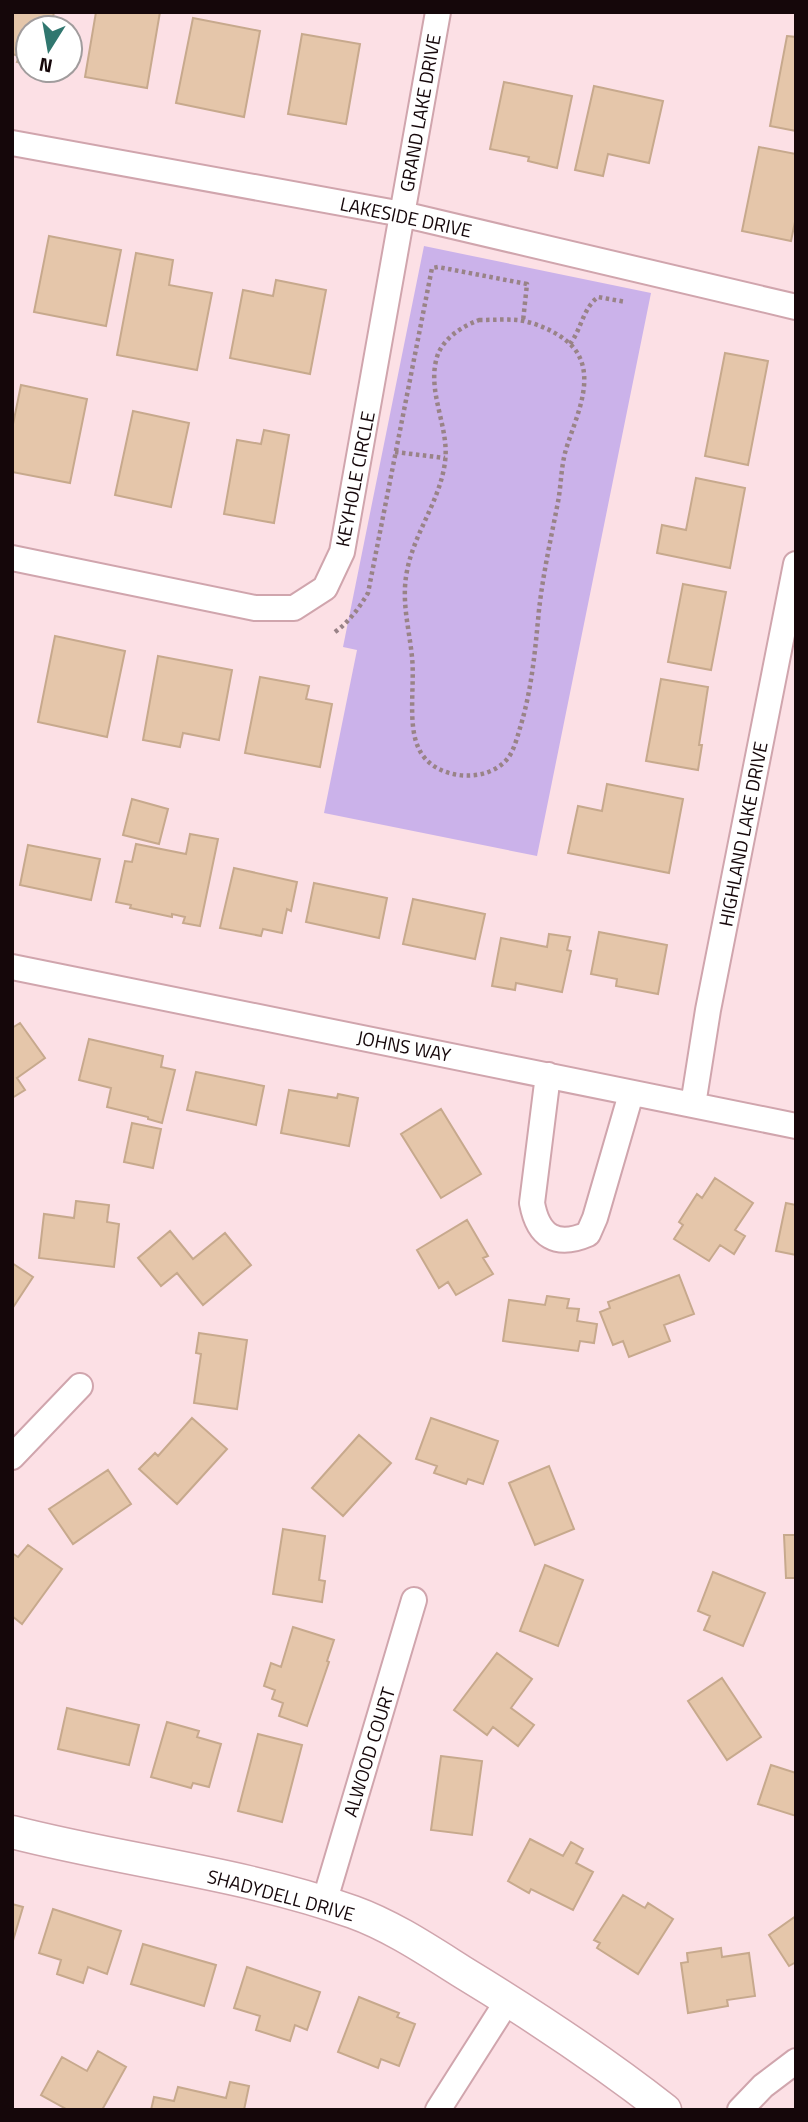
<svg xmlns="http://www.w3.org/2000/svg" width="808" height="2122" viewBox="0 0 808 2122" font-family="'Titillium Web',sans-serif">
<rect width="100%" height="100%" fill="#fce0e5"/>
<path fill="#cbb2ea" d="M424,246L651,293L537,856L324,813L357,650L343,647Z"/>
<path fill="#e5c6aa" stroke="#c7a98d" stroke-width="2" d="M12,12H54L51,28H28V64L17,62L19,56L12,54Z
M96,12H160L147,88L85,77Z
M193,18L260,31L244,117L176,103Z
M302,34L360,44L346,124L288,114Z
M787,36L796,37V131L770,126Z
M504,82L572,96L557,168L528,161L529,157L490,149Z
M594,86L663,101L649,163L608,154L603,176L575,170Z
M759,147L796,154V217L791,241L742,231Z
M49,236L121,250L106,326L34,312Z
M136,253L173,260L169,285L212,293L197,370L117,355Z
M276,280L326,290L310,374L230,358L243,290L273,296Z
M725,353L768,361L748,465L705,456Z
M21,385L87,399L70,483L12,472V429Z
M133,411L189,423L171,507L115,495Z
M264,430L289,435L274,523L224,514L237,440L261,444Z
M696,478L745,488L730,568L657,553L662,525L686,530Z
M683,584L726,592L711,670L668,662Z
M55,636L125,651L107,737L38,722Z
M158,656L232,670L219,740L183,733L180,747L143,740Z
M260,677L309,686L306,699L332,704L320,767L245,753Z
M661,679L708,687L699,745H702L698,770L646,761Z
M607,784L683,799L669,873L568,853L578,806L602,811Z
M132,799L168,809L159,844L123,835Z
M190,834L218,839L200,926L183,923L185,917L172,914V917L130,908L131,905L116,902L125,861L132,862L136,844L186,854Z
M28,845L100,859L91,900L20,885Z
M234,868L297,882L291,911L287,909L282,933L263,929L261,936L220,928Z
M314,883L387,898L379,938L306,922Z
M413,899L485,914L475,959L403,944Z
M599,932L667,945L658,994L616,986L617,979L591,974Z
M549,934L570,937L567,950L571,951L562,992L516,983L515,990L492,986L501,938L547,947Z
M20,1023L45,1058L17,1078L25,1090L12,1098V1028Z
M89,1039L163,1056L161,1067L175,1070L162,1123L148,1119V1117L107,1107L111,1088L79,1080Z
M196,1072L264,1086L256,1125L187,1110Z
M289,1090L337,1098L338,1094L358,1098L349,1146L281,1133Z
M441,1109L481,1174L441,1198L401,1134Z
M132,1123L161,1129L153,1168L124,1162Z
M715,1178L753,1203L735,1230L745,1236L734,1254L720,1245L709,1261L674,1239L683,1225L679,1222L697,1194L702,1198Z
M76,1201L109,1205L107,1222L119,1224L114,1267L39,1258L44,1214L74,1218Z
M786,1203L796,1205V1255L776,1251Z
M467,1220L488,1256L483,1258L493,1274L456,1295L448,1282L439,1288L417,1250Z
M170,1231L193,1259L225,1233L251,1265L203,1305L177,1273L161,1286L138,1258Z
M12,1263L33,1277L12,1309Z
M679,1275L694,1314L664,1325L670,1341L629,1357L623,1341L613,1345L600,1312L610,1308L608,1302Z
M547,1296L569,1299L567,1308L579,1309L577,1321L597,1324L594,1343L580,1341L578,1351L503,1341L509,1300L545,1305Z
M199,1333L247,1340L237,1409L194,1403L201,1354L196,1353Z
M192,1418L227,1449L177,1504L139,1469L155,1453L158,1456Z
M431,1418L498,1441L483,1484L468,1479L466,1484L434,1473L437,1466L416,1459Z
M359,1435L391,1463L343,1516L312,1488Z
M549,1466L574,1529L535,1545L509,1483Z
M108,1470L131,1504L73,1544L49,1509Z
M283,1529L325,1536L319,1580L325,1581L322,1602L273,1594Z
M784,1535H796V1578H786Z
M28,1545L62,1569L22,1624L12,1616V1553L18,1557Z
M545,1565L583,1580L558,1646L520,1631Z
M713,1572L765,1593L743,1646L704,1630L710,1616L698,1611Z
M293,1627L334,1640L327,1661L329,1662L307,1726L279,1716L283,1703L272,1699L275,1690L264,1686L271,1663L281,1667Z
M497,1653L532,1679L511,1708L534,1725L518,1746L493,1727L487,1735L454,1710Z
M722,1678L761,1737L727,1760L688,1701Z
M67,1708L139,1725L129,1765L58,1749Z
M167,1722L199,1731L197,1737L221,1744L209,1787L193,1783L191,1788L151,1777Z
M258,1734L302,1745L282,1822L238,1811Z
M441,1756L482,1761L472,1835L431,1830Z
M771,1765L796,1773V1816L758,1804Z
M530,1839L563,1856L571,1842L583,1849L576,1863L593,1872L573,1910L531,1889L529,1893L508,1881Z
M623,1895L645,1908L648,1903L673,1919L638,1974L597,1948L600,1943L594,1940Z
M12,1904L23,1907L12,1944Z
M53,1909L121,1931L107,1974L88,1967L83,1983L57,1974L61,1960L39,1953Z
M796,1916V1962L789,1966L769,1935Z
M143,1944L216,1965L204,2006L131,1984Z
M721,1948L722,1957L749,1953L755,1996L727,2000L728,2006L688,2013L681,1963L688,1962L687,1953Z
M247,1967L320,1992L307,2030L295,2025L290,2041L256,2030L260,2016L234,2008Z
M359,1997L399,2013L397,2017L415,2024L399,2066L381,2059L378,2068L338,2052Z
M98,2051L126,2067L102,2110H68L41,2095L62,2057L87,2071Z
M230,2082L249,2086L244,2110H151L154,2097L174,2101L178,2087L226,2098Z"/>
<g fill="none" stroke-linecap="round" stroke-linejoin="round">
<g stroke="#d0a5ad" stroke-width="28">
<path id="minor" d="M12,143L402,214L796,307
M12,558L255,608H294L325,588L342,552L438,12
M12,967L796,1126
M548,1075L532,1203C538,1236 556,1248 588,1234L595,1218L631,1094
M693,1105L708,1010L796,564
M12,1457L80,1386
M324,1903L414,1600
M438,2110L508,2000
M740,2110L763,2086L796,2061"/>
</g>
<g stroke="#d0a5ad" stroke-width="35">
<path id="tertiary" d="M12,1832C125,1861 243,1873 353,1912C392,1926 429,1951 464,1973C533,2015 601,2060 665,2110"/>
</g>
<path stroke="#998387" stroke-width="4.5" stroke-dasharray="3.5 3.5" stroke-linecap="butt" d="M479,320C492,320 505,319 517,320C537,322 568,336 578,354C595,384 573,423 565,453C561,469 561,486 558,502C551,538 543,574 539,610C535,651 532,689 520,728C517,738 514,750 508,758C487,785 433,780 419,749C407,725 415,685 412,657C409,627 401,601 407,571C414,533 440,501 445,462C450,427 425,390 438,354C445,337 463,326 479,320Z
M570,344C581,330 583,308 598,297L626,302
M395,452L445,458
M335,632C350,621 359,608 368,593L432,268L438,267L527,284L523,321"/>
<use href="#minor" stroke="#fff" stroke-width="24"/>
<use href="#tertiary" stroke="#fff" stroke-width="32"/>
</g>
<g text-anchor="middle" stroke-width="6" stroke-linejoin="round" paint-order="stroke">
<g font-size="19" fill="#15070a" stroke="#fff">
<text transform="translate(420 113) rotate(-80)" y="7">GRAND LAKE DRIVE</text>
<text transform="translate(406 217) rotate(12)" y="7">LAKESIDE DRIVE</text>
<text transform="translate(355 479) rotate(-79)" y="7">KEYHOLE CIRCLE</text>
<text transform="translate(743 834) rotate(-79)" y="7">HIGHLAND LAKE DRIVE</text>
<text transform="translate(404 1046) rotate(11)" y="7">JOHNS WAY</text>
<text transform="translate(369 1752) rotate(-73)" y="7">ALWOOD COURT</text>
<text transform="translate(281 1895) rotate(15)" y="7">SHADYDELL DRIVE</text>
</g>
</g>
<rect width="808" height="2122" fill="none" stroke="#15070a" stroke-width="28"/>
<g transform="translate(49 49) rotate(191)"><circle r="33" fill="#ffffff" stroke="#a19c9d" stroke-width="2"/>
<path d="M0-5L12 26L0 18L-12 26Z" fill="#30776f"/>
<text y="-10" font-size="19" font-weight="bold" text-anchor="middle" fill="#15070a">N</text>
</g>
</svg>
